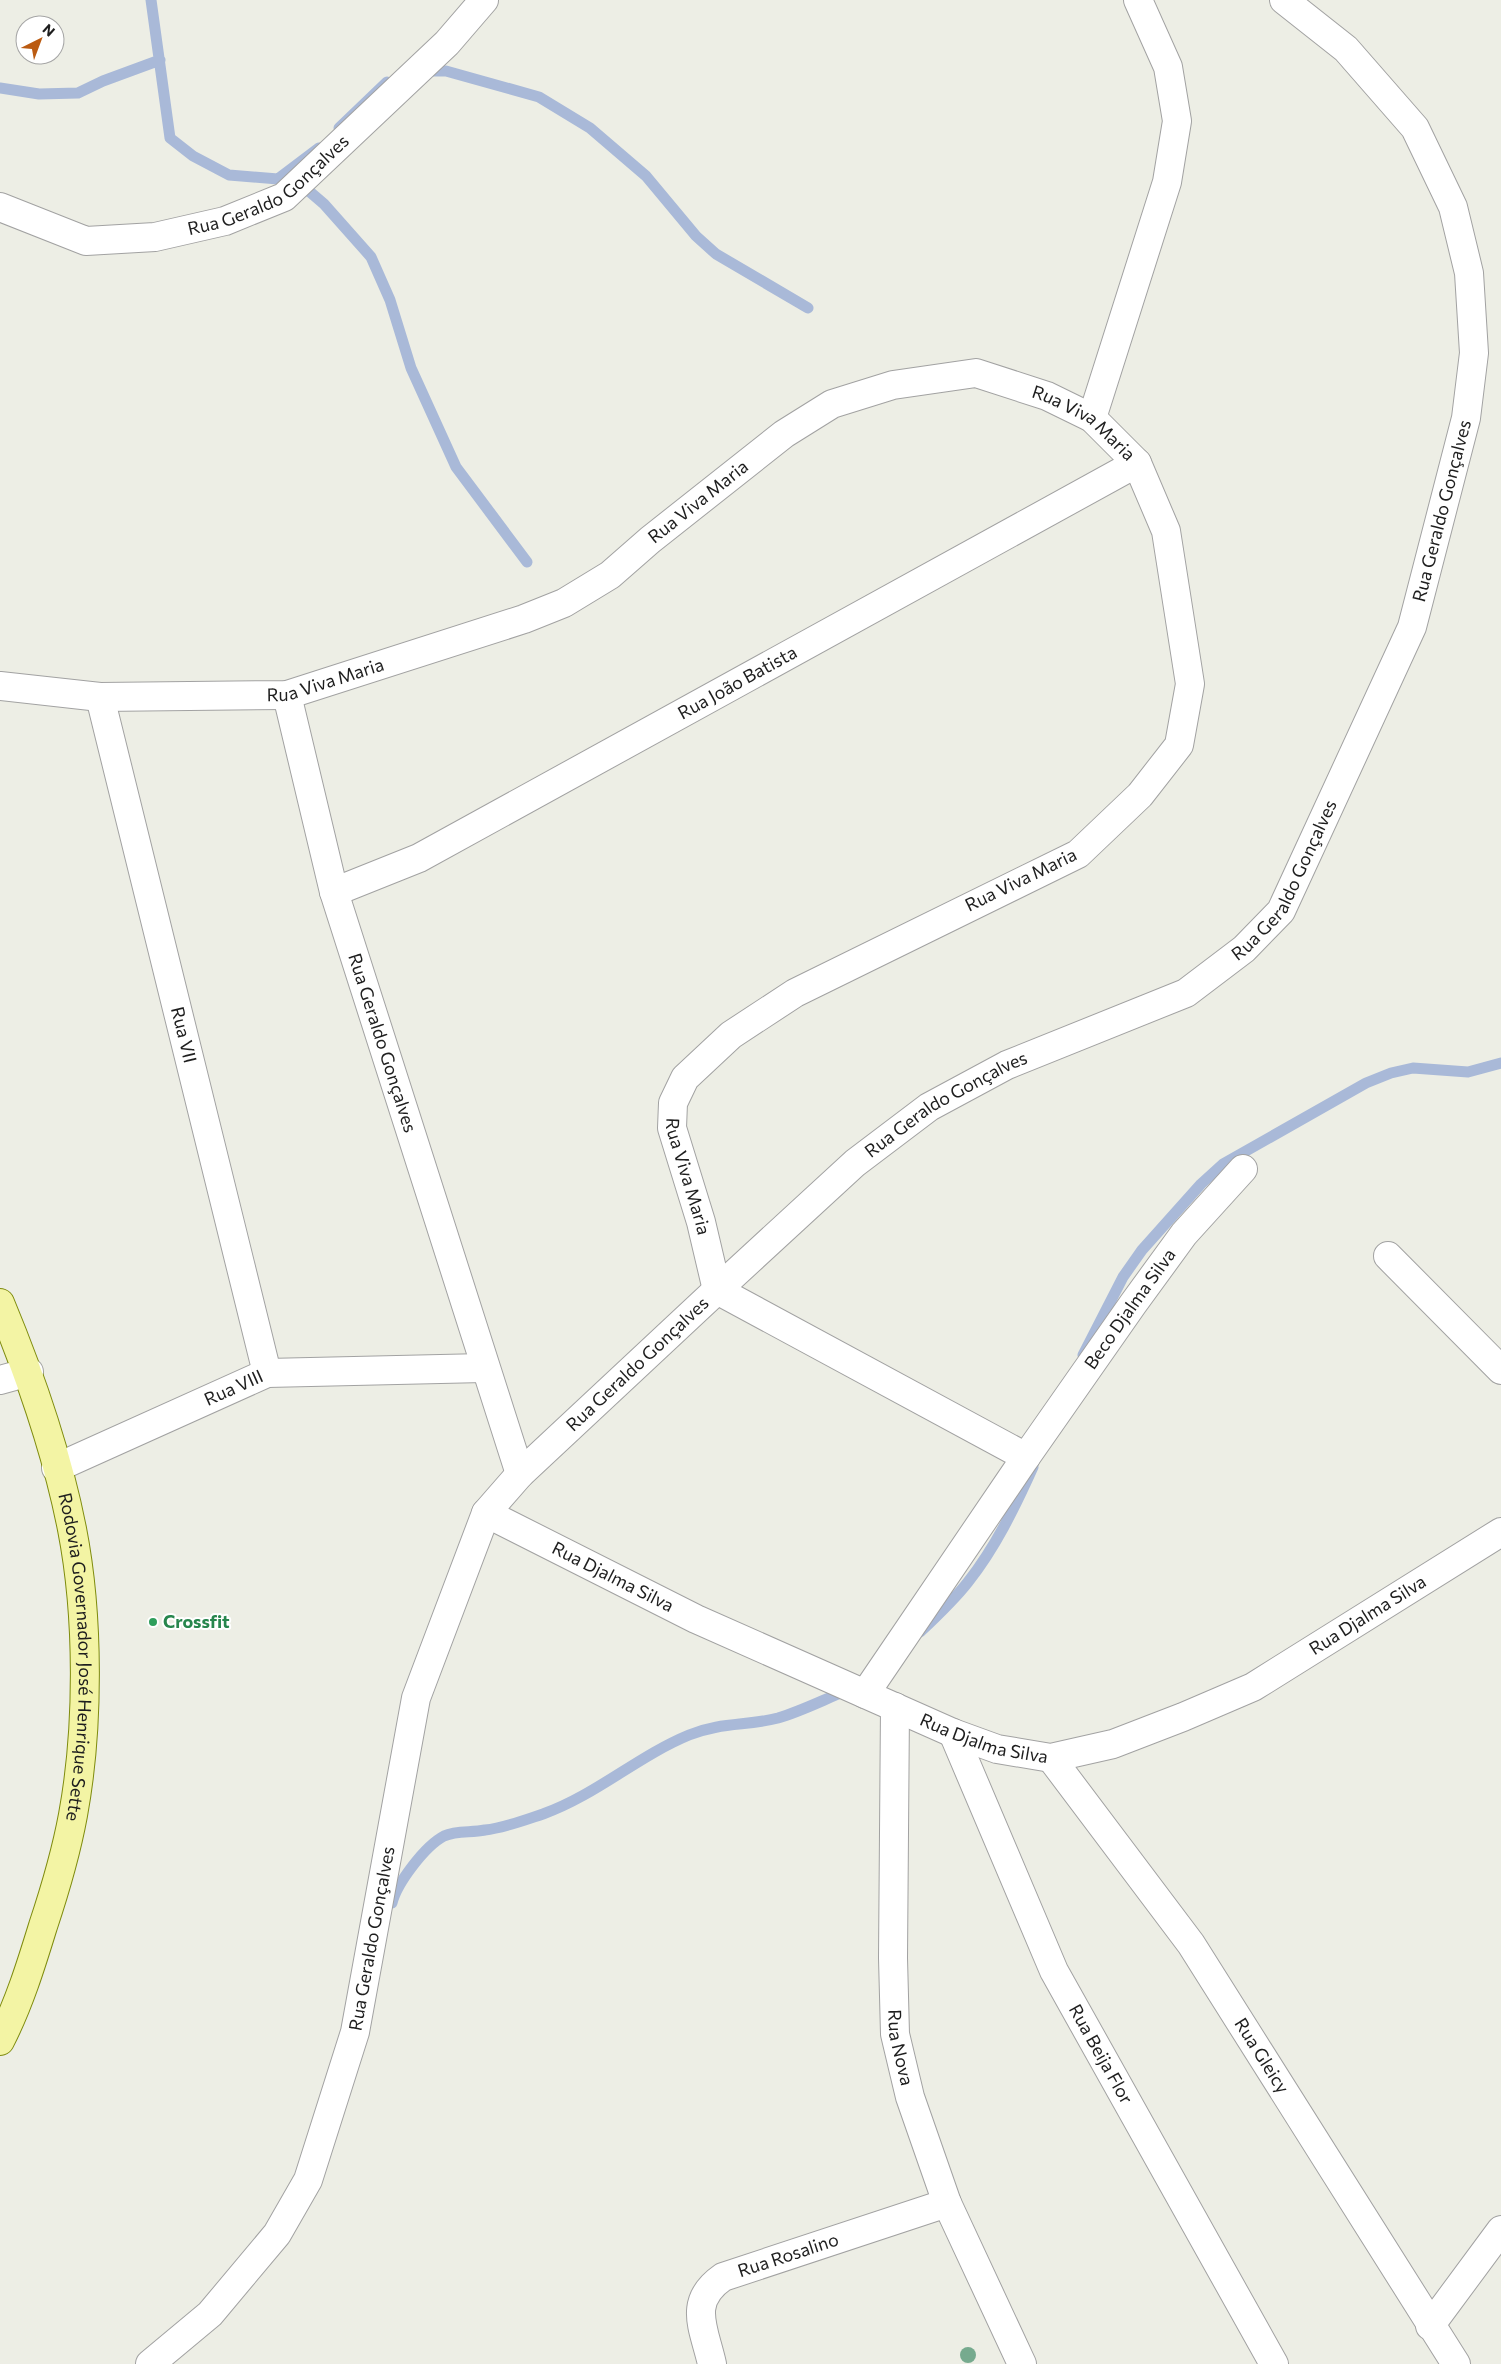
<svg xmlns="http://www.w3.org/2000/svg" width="1501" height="2364" viewBox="0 0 1501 2364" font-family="Commissioner,sans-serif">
<rect width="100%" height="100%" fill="#edeee5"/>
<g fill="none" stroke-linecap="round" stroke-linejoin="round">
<path stroke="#a9b9d8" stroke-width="11" d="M151,0L170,138L193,156L229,175L278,179L310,192L324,204L371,257L390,300L411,368L456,467L527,562
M422,71H446L539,97L590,128L646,176L696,236L716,254L808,308
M0,88L39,94L78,93L103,81L160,60
M339,128L387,82
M278,179L319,148
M1083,1355L1123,1277L1142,1250L1201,1184L1223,1164L1366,1083L1391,1073L1413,1068L1468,1072L1501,1063
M920,1632C937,1616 954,1600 968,1582C995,1548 1015,1507 1033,1467
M392,1903C397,1883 425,1846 444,1836C457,1830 471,1833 485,1830C504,1828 525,1820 543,1814C596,1795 638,1756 689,1735C721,1722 748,1726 778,1718C802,1711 825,1699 848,1690"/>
<g stroke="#a2a2a2" stroke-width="30">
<g id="minor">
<path id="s1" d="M0,207L86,241L155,237L225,221L284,197L447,43L484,0"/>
<path d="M1092,418L1167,182L1177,121L1168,67L1138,0"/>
<path id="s2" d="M0,686L100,697L287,695L524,619L564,603L610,575L650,540L784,434L832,404L893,385L976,373L1047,396L1092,418L1137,463L1166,531L1190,684L1179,745L1140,795L1078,854L795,993L731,1035L685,1078L673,1103L672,1128L701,1222L717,1290L1026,1457L865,1694"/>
<path id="s3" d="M287,695L334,892L520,1474"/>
<path id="s4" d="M100,697L267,1373"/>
<path id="s5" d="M334,892L419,858L1137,463"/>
<path d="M1388,1256L1501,1370"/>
<path d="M0,1380L29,1372"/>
<path id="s6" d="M1026,1457L1133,1304L1184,1234L1243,1169"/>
<path id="s7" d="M56,1468L267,1373L484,1368"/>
<path id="s8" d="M486,1513L696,1619L953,1733L997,1749L1051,1758L1113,1744L1183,1717L1253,1687L1501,1532"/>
<path id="s9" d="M895,1707L893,1958L895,2034L910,2097L947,2203L1022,2364"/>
<path id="s10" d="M953,1733L1054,1971L1274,2364"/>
<path id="s11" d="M1051,1758L1191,1944L1456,2364"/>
<path d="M1430,2326L1501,2230"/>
<path id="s12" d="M150,2364L210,2314L277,2234L308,2180L355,2032L416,1698L486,1513L520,1474L717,1290L855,1163L929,1107L1007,1065L1186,993L1244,949L1281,911L1412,627L1466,418L1474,353L1469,273L1453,207L1415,128L1346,49L1284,0"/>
<path id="s13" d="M712,2364C704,2328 687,2302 723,2277L947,2203"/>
</g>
</g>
<g stroke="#7e8b0d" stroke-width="30">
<g id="major">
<path id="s14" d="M0,1303C30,1375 57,1453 72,1529C89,1616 89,1728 73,1815C66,1853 55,1890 43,1926C31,1965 19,2004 0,2041"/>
</g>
</g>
<use href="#minor" stroke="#fff" stroke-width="28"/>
<use href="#major" stroke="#f3f4a4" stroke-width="28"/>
</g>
<circle fill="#76aa8e" cx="968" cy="2355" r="8"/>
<circle fill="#2e9e5b" stroke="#fff" stroke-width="2" cx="153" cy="1622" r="5"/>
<g text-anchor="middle" stroke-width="4" stroke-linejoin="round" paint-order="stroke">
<g font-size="18" fill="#1e1e1e" stroke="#fff">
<text dy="6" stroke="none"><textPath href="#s1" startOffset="289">Rua Geraldo Gonçalves</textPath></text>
<text dy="6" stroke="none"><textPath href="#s2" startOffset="1182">Rua Viva Maria</textPath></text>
<text dy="6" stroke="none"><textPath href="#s2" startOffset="748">Rua Viva Maria</textPath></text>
<text dy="6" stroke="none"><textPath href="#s12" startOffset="2379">Rua Geraldo Gonçalves</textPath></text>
<text dy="6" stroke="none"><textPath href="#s2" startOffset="328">Rua Viva Maria</textPath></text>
<text dy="6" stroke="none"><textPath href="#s5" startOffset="455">Rua João Batista</textPath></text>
<text dy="6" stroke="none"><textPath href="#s12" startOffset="1974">Rua Geraldo Gonçalves</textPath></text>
<text transform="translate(1021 880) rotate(-26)" y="6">Rua Viva Maria</text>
<text dy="6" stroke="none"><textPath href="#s4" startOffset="348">Rua VII</textPath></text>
<text dy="6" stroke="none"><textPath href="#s3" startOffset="361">Rua Geraldo Gonçalves</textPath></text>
<text dy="6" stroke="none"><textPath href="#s12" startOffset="1555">Rua Geraldo Gonçalves</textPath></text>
<text dy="6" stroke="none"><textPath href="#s2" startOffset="2248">Rua Viva Maria</textPath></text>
<text dy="6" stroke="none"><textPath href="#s6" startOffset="181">Beco Djalma Silva</textPath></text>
<text dy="6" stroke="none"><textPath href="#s12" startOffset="1150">Rua Geraldo Gonçalves</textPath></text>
<text dy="6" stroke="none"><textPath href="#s7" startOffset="195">Rua VIII</textPath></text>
<text dy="6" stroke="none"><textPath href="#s8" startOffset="142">Rua Djalma Silva</textPath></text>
<text dy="6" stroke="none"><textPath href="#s8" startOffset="968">Rua Djalma Silva</textPath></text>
<text dy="6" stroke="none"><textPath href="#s14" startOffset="366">Rodovia Governador José Henrique Sette</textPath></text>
<text dy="6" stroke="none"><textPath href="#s8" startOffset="548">Rua Djalma Silva</textPath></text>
<text dy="6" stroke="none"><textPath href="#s12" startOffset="495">Rua Geraldo Gonçalves</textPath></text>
<text dy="6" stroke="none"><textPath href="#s9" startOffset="341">Rua Nova</textPath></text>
<text dy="6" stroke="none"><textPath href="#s10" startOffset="354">Rua Beija Flor</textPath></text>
<text dy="6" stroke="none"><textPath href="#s11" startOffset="365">Rua Gleicy</textPath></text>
<text dy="6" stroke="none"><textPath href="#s13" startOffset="165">Rua Rosalino</textPath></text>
</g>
<g font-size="18" font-weight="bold" fill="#27864d" stroke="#fff" text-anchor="start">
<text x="163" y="1628">Crossfit</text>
</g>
</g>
<g transform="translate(40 40) rotate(42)"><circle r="24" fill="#ffffff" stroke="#a5a5a5"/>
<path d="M0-4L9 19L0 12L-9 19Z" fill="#bb5b11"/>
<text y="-8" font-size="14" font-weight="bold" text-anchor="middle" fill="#1e1e1e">N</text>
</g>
</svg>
